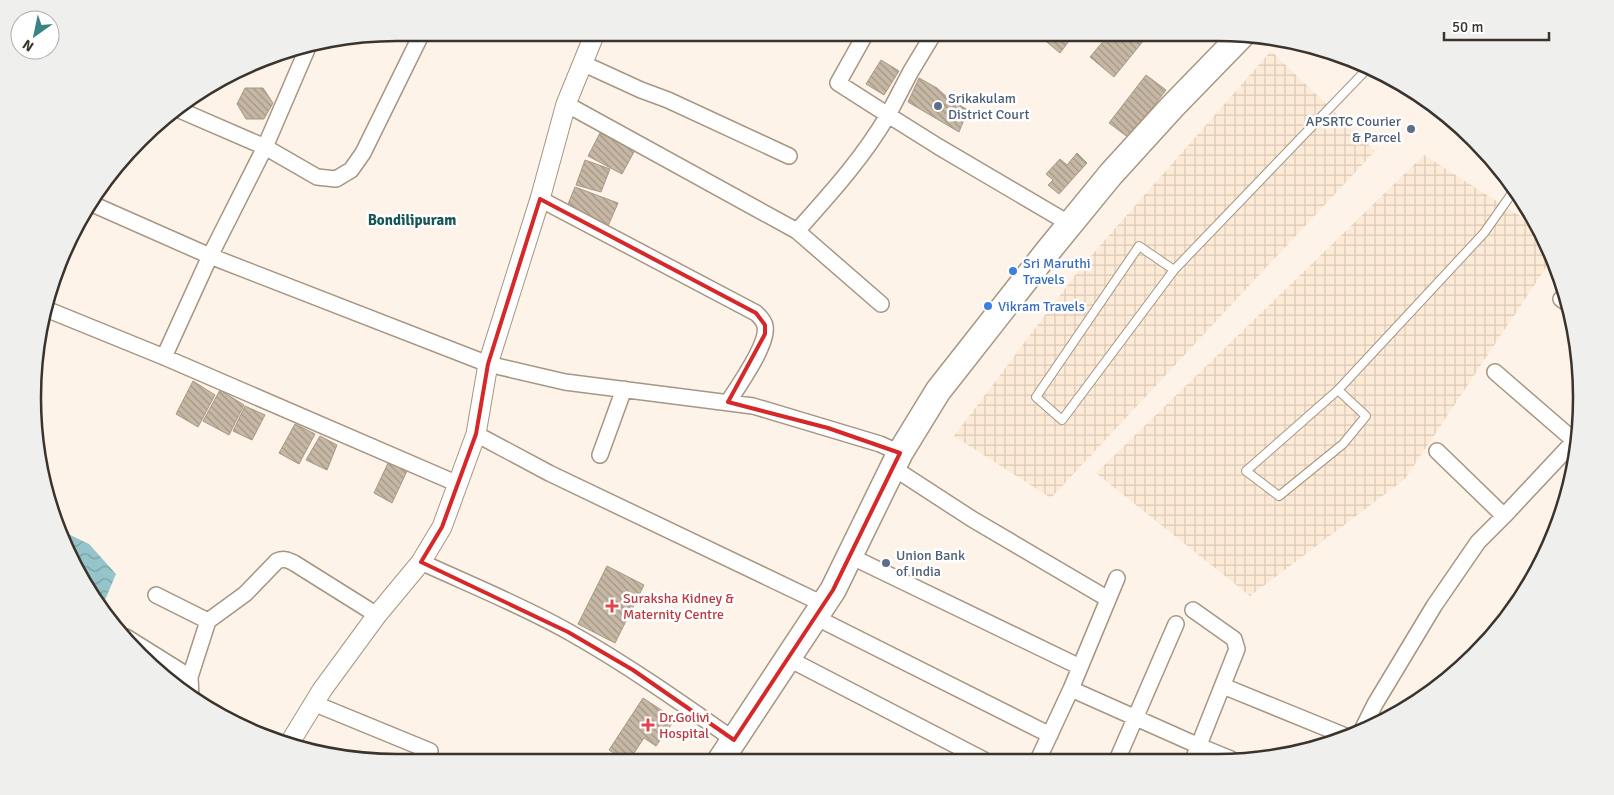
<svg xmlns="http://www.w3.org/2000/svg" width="1614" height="795" viewBox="0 0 1614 795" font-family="Signika,sans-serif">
<defs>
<pattern id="industrial-grid" width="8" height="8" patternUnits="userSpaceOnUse" patternTransform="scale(1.25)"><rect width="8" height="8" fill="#fdebd7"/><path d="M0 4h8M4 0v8" fill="none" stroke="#dacab9"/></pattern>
<pattern id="water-waves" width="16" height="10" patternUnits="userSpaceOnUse" patternTransform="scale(1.25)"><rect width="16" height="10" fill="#95c4cb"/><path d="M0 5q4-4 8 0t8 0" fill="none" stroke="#7ba0a5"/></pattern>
<pattern id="building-back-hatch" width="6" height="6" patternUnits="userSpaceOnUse" patternTransform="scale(1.25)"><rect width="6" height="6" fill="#c6b8a4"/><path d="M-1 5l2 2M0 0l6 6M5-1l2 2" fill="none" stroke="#a29686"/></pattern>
</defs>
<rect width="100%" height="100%" fill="#fef3e8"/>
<path fill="url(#industrial-grid)" d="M1271,51L1375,151L1051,498L954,436L1083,265Z
M1424,155L1536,226L1553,257L1405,479L1250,596L1096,473Z"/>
<path fill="url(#water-waves)" d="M62,531L89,544L116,574L103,605L70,559Z"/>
<path fill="url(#building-back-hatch)" stroke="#a79986" d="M569,33H586L584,38Z
M1046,33H1075L1060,53L1042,38Z
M1110,33H1136L1144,40L1114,77L1090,57Z
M881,60L899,71L884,95L866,84Z
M1146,75L1166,90L1129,138L1109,123Z
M919,78L937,88L949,99L968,110L959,132L908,102Z
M245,88H263L273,103L264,119H246L237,104Z
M600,133L635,150L622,174L588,156Z
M1077,153L1087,163L1059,194L1048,185L1053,180L1046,174L1060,159L1067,165Z
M585,160L610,169L601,192L576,185Z
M575,187L618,203L608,226L566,209Z
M193,381L215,395L198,427L176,414Z
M220,390L244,405L229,435L203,421Z
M245,406L265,415L252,440L233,431Z
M295,424L315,434L299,464L279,453Z
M320,436L337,445L327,470L306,460Z
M389,461L407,471L392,503L374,493Z
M607,566L644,585L615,643L578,624Z
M643,698L675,719L656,746L644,738L628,762L609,750Z"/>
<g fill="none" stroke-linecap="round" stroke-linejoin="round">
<g stroke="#a69684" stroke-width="10">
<path id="service" d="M1174,270L1139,246L1036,397L1062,420L1174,270L1369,67
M1338,390L1366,416L1343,444L1279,496L1246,471L1338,390L1484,233L1515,189"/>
</g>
<g stroke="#a69684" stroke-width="18">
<path id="minor" d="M866,33L838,83L888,115L911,71L934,33
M582,63L641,90L668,100L789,156
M566,104L797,231C830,194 863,158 888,115L939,147L1070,224
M175,108L265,147L317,177L336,179L351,170L363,153L422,33
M540,199L756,313C760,317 764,320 765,326C769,343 738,387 728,402
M90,203L210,256L488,364L565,382L753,406L880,444L900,453
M797,231L881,304
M1561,299L1568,304
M46,309L164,357L458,484
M164,357L210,256L265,147L308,47
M1495,372L1577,443
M476,434L549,473L823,604
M1437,451L1504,516
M600,455L624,389
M892,467L972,519L1108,599
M850,556L1080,667
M421,562C471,585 521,605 569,632C626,664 680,702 734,740
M156,595L208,621
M1193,610L1234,639L1237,649L1193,760
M815,617L1050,735
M126,637L190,677
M789,659L984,760
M1223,686L1348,737
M1071,689L1199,746L1231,759
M191,698L190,677L208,621L245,594L277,561C284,558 288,560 294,563L377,615
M313,703L430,751
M1361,732L1375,704L1434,606L1478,542L1504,516L1578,437
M1038,760L1071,689L1117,578
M1117,760L1176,624"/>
</g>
<g stroke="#a69684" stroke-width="21">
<path id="tertiary" d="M289,744L322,690L377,615L421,562L442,527L476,434L488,364L540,199L566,104L595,33"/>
</g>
<g stroke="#a69684" stroke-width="28">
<path id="primary" d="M720,761L833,590L900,453L938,391L1048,251L1111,174L1172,107L1242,35"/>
</g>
<use href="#service" stroke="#fff" stroke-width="8"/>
<use href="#minor" stroke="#fff" stroke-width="15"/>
<use href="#tertiary" stroke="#fff" stroke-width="19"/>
<use href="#primary" stroke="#fff" stroke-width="25"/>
</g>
<path fill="none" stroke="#d62828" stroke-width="4" stroke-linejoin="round" d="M540,199L756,313L765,325V334L728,402L828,428L900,453L833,590L734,740L633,670L568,632L421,562L442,527L476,434L488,364Z"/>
<g fill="#5c6f8a" stroke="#fff" stroke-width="2">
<circle cx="938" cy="106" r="5"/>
<circle cx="1411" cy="129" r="5"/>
<circle cx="886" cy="563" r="5"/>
</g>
<g fill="#3f7fe0" stroke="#fff" stroke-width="2">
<circle cx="1013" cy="271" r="5"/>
<circle cx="988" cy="306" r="5"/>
</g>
<g fill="#e0444e" stroke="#fff" stroke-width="2">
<path d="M609.5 598.5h5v5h5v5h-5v5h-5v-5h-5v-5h5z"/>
<path d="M645.5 717.5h5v5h5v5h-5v5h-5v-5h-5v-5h5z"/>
</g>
<g text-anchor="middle" stroke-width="5" stroke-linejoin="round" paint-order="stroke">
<g font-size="14" fill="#4e5e75" stroke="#fff" text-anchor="start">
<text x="948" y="103">Srikakulam<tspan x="948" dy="16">District Court</tspan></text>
<text x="1401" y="126" text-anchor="end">APSRTC Courier<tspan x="1401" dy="16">&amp; Parcel</tspan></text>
<text x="896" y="560">Union Bank<tspan x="896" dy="16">of India</tspan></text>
</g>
<g font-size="14" fill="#366cbe" stroke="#fff" text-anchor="start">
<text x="1023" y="268">Sri Maruthi<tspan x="1023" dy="16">Travels</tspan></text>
<text x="998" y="311">Vikram Travels</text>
</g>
<g font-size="14" fill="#be3a42" stroke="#fff" text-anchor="start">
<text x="623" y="603">Suraksha Kidney &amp;<tspan x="623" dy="16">Maternity Centre</tspan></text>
<text x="659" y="722">Dr.Golivi<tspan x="659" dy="16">Hospital</tspan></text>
</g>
<g font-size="15" font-weight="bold" fill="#175455" stroke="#fff">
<text x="412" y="225">Bondilipuram</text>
</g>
</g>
<path d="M0 0H1614V795H0ZM397 41H1217A356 356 0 0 1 1573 397V398A356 356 0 0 1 1217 754H397A356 356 0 0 1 41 398V397A356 356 0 0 1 397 41Z" fill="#efefee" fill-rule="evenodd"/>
<path fill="none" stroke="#3b342d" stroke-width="2.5" d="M397 41H1217A356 356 0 0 1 1573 397V398A356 356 0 0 1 1217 754H397A356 356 0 0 1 41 398V397A356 356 0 0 1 397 41Z"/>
<g transform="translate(35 35) rotate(213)"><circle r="24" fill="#ffffff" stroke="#b1aeab"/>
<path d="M0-4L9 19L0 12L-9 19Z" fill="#3a8384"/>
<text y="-8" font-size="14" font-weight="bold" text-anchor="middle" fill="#3b342d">N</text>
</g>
<path d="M1444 32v8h105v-8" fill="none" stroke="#3b342d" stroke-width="2.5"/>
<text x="1452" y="32" font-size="15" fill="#3b342d" stroke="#ffffff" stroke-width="4" paint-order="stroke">50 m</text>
</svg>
